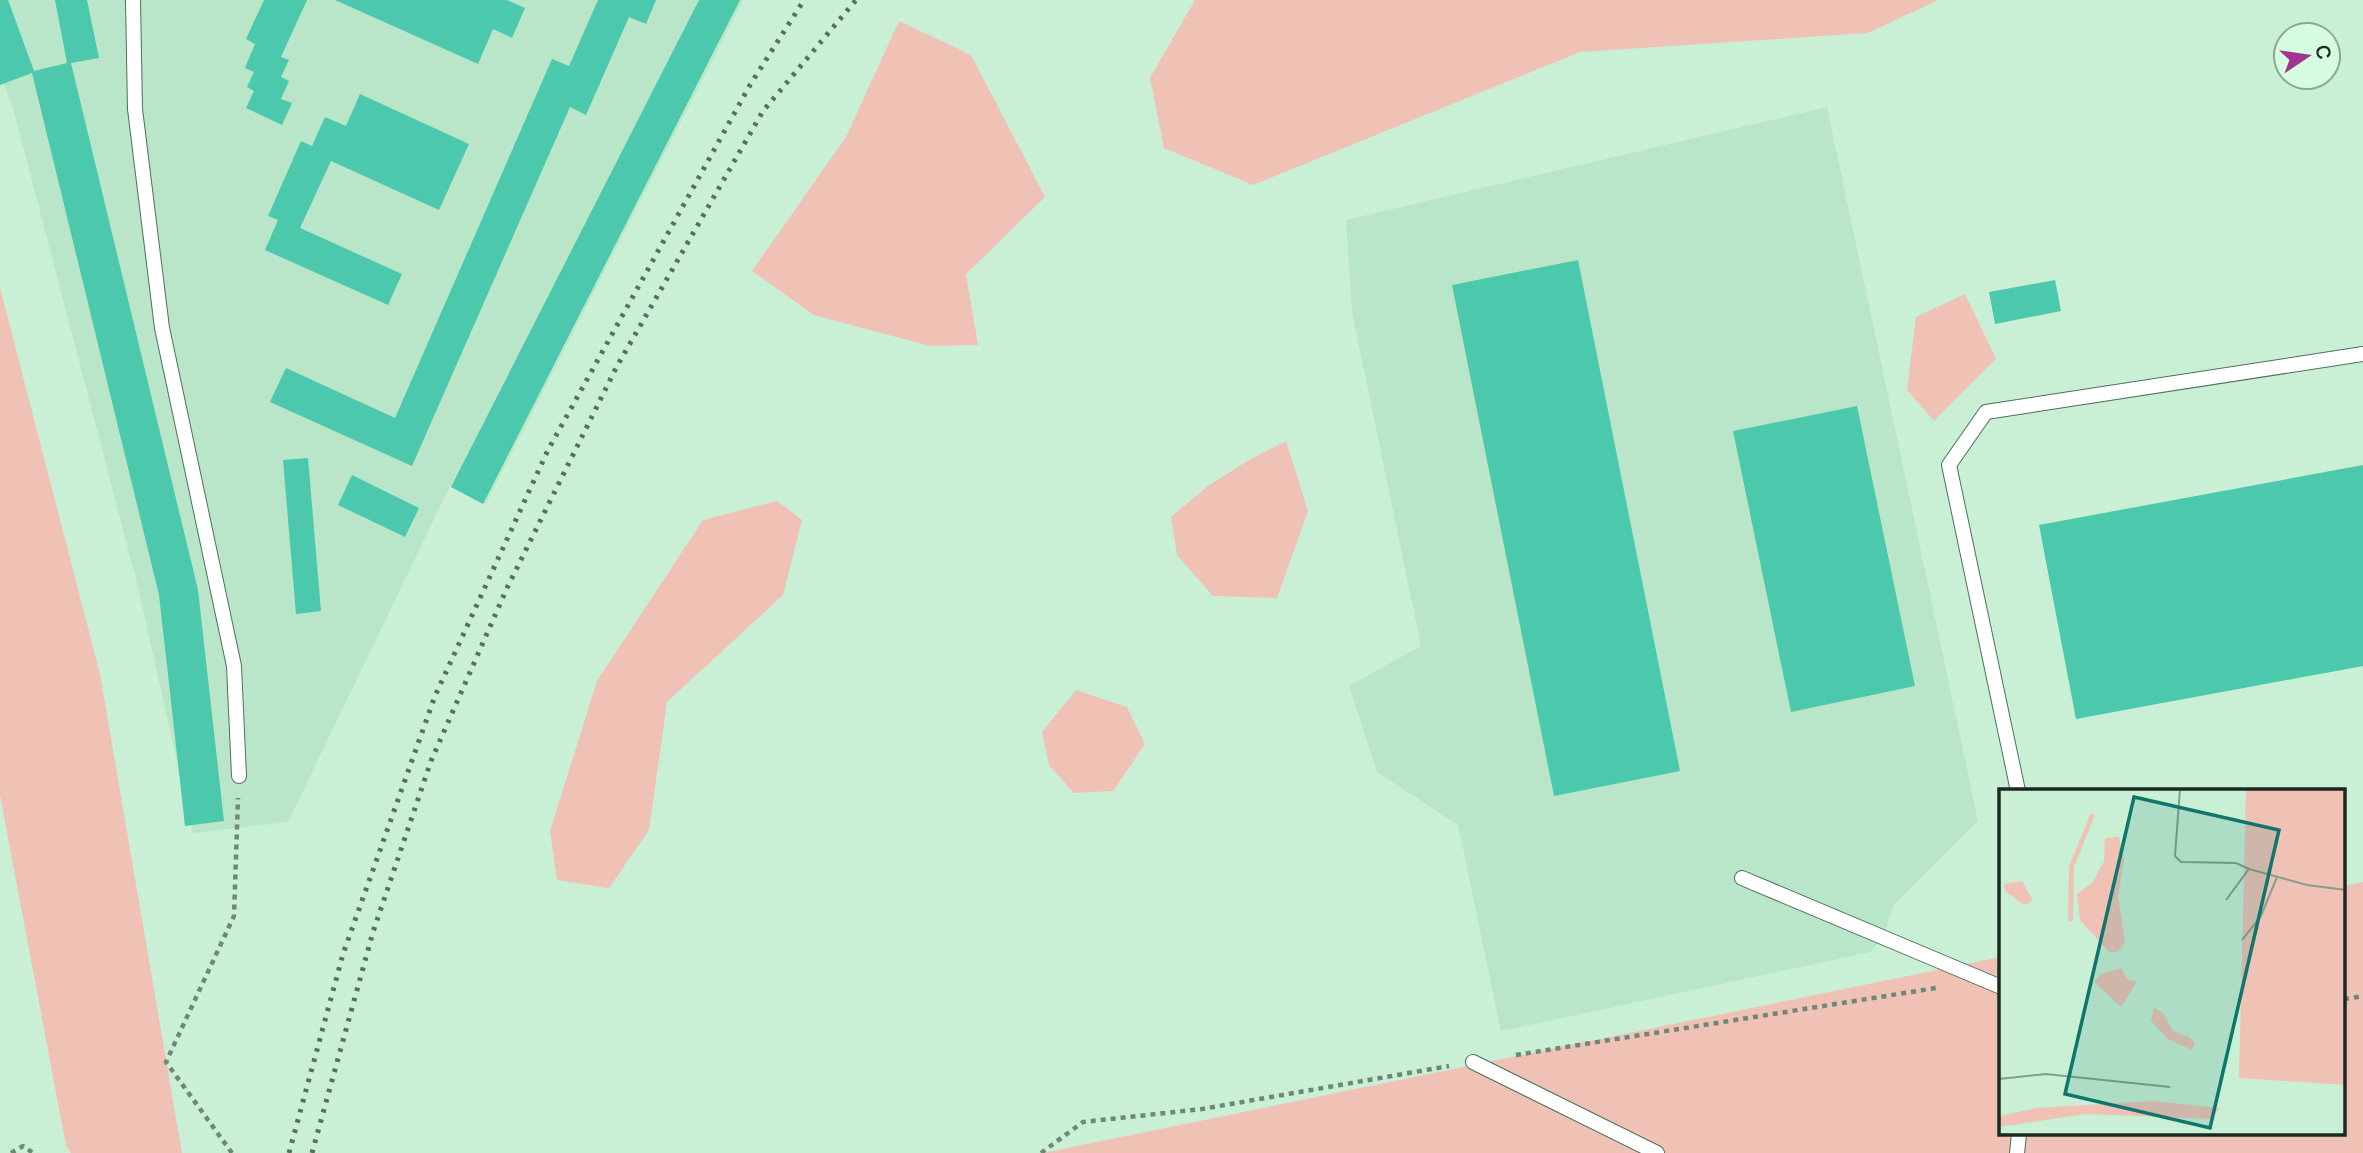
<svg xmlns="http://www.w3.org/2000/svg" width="2363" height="1153" viewBox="0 0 2363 1153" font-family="Manrope,sans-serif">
<rect width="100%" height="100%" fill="#c9efd5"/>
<path fill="#b9e6c8" d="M0,0H743L486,503L450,486L288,822L193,833L137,583L13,108L0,74Z
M1827,107L1978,821L1893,906L1883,938L1870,952L1501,1031L1458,825L1377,772L1349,686L1421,646L1352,312L1346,220Z"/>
<path fill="#f0c1b5" d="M1195,0H1938L1868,33L1580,52L1253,185L1164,148L1150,78Z
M899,21L971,55L1045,197L966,274L978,345L930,346L814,315L752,271L846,137Z
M0,288L100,674L182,1153H71L66,1146L0,795Z
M1965,294L1996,359L1934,421L1907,390L1916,317Z
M1286,441L1308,511L1277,598L1213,596L1177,555L1171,517L1208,486L1249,460Z
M777,501L802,520L783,595L667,702L649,830L609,888L557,880L550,831L597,681L703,520Z
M1076,690L1127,707L1145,744L1113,791L1074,793L1049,765L1042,732Z
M2363,882V1153H1043L2001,957V1134H2344V886Z"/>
<path fill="#4cc8ac" d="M0,0H8L34,71L67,63L55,0H87L99,58L71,63L198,590L224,821L185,826L159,595L32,73L0,85Z
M264,0H307L281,57L289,60L281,77L289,81L281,99L292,103L282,125L246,108L254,91L247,87L254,72L245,68L255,44L246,39Z
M335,0H507L525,8L512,38L493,29L478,64Z
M598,0H656L646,24L629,17L586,115L570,107L412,466L270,402L286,368L395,418L552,59L569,66Z
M699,0H740L483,504L451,487Z
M360,94L469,144L439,210L331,161L300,228L402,274L388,305L265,250L278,220L268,216L301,141L312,146L325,117L346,126Z
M1578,260L1680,771L1554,796L1452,285Z
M2055,280L2061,311L1995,324L1989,292Z
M1857,406L1915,686L1791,712L1733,431Z
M308,458L321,611L296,614L283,460Z
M2363,465V666L2076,719L2039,525Z
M352,475L419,508L405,537L338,505Z"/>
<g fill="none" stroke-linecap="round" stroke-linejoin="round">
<g stroke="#4e705a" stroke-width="16">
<path id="service" d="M133,0L135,109L162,328L234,666L239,776
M2018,791L1949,465L1986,412L2363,354
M1742,878L2001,987
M1473,1062L1657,1153
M2017,1153L2019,1134"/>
</g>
<path stroke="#6e8876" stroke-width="4.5" stroke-dasharray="5 5" stroke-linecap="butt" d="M2344,999L2363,996
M1516,1055L1936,988
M11,1153L23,1146L33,1153
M232,1153L166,1062L234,916L238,798
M1041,1153L1083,1122L1202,1109L1449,1066"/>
<use href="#service" stroke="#fff" stroke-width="14"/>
<path stroke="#586f60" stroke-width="5" stroke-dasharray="3.5 7" stroke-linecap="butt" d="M289,1153L343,954L435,696L548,450L750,85L804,0
M312,1153L373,932L431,761L507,588L616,368L763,111L856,0"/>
</g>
<g transform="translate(1999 789)">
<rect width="346" height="346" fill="#c9efd5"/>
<path d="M247,0H346V296L240,289ZM92,24L96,26L75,78L74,132H69L70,77ZM120,48L125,71L119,108L126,153L119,163H110L81,131L78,105L94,93L105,72L106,49ZM23,92L34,112L25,116L6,102L5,95ZM122,179L129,191L138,192L122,218L95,193L102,185ZM155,219L164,224L174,242L190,248L196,254L193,261L169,250L152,232ZM154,312L221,319L212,330L86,325L0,338V327L37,319Z" fill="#f0c1b5"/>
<path fill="none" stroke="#839f8c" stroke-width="2" d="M181,0L176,67L182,73L237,74L250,80M227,111L250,80L308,96L347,101M243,151L262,127L278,88M0,290L47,285L171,298"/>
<path fill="#0f766e" fill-opacity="0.15" stroke="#0f766e" stroke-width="3.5" d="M135,8L280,41L211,339L66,305Z"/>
<rect width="346" height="346" fill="none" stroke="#1a281f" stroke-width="3.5"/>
</g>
<g transform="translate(2307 56) rotate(77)"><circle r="33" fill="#d6fce2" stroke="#8ba794" stroke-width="2"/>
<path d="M0-5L12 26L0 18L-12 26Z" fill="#a33390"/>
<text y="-10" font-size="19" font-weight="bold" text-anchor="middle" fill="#1a281f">С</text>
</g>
</svg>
